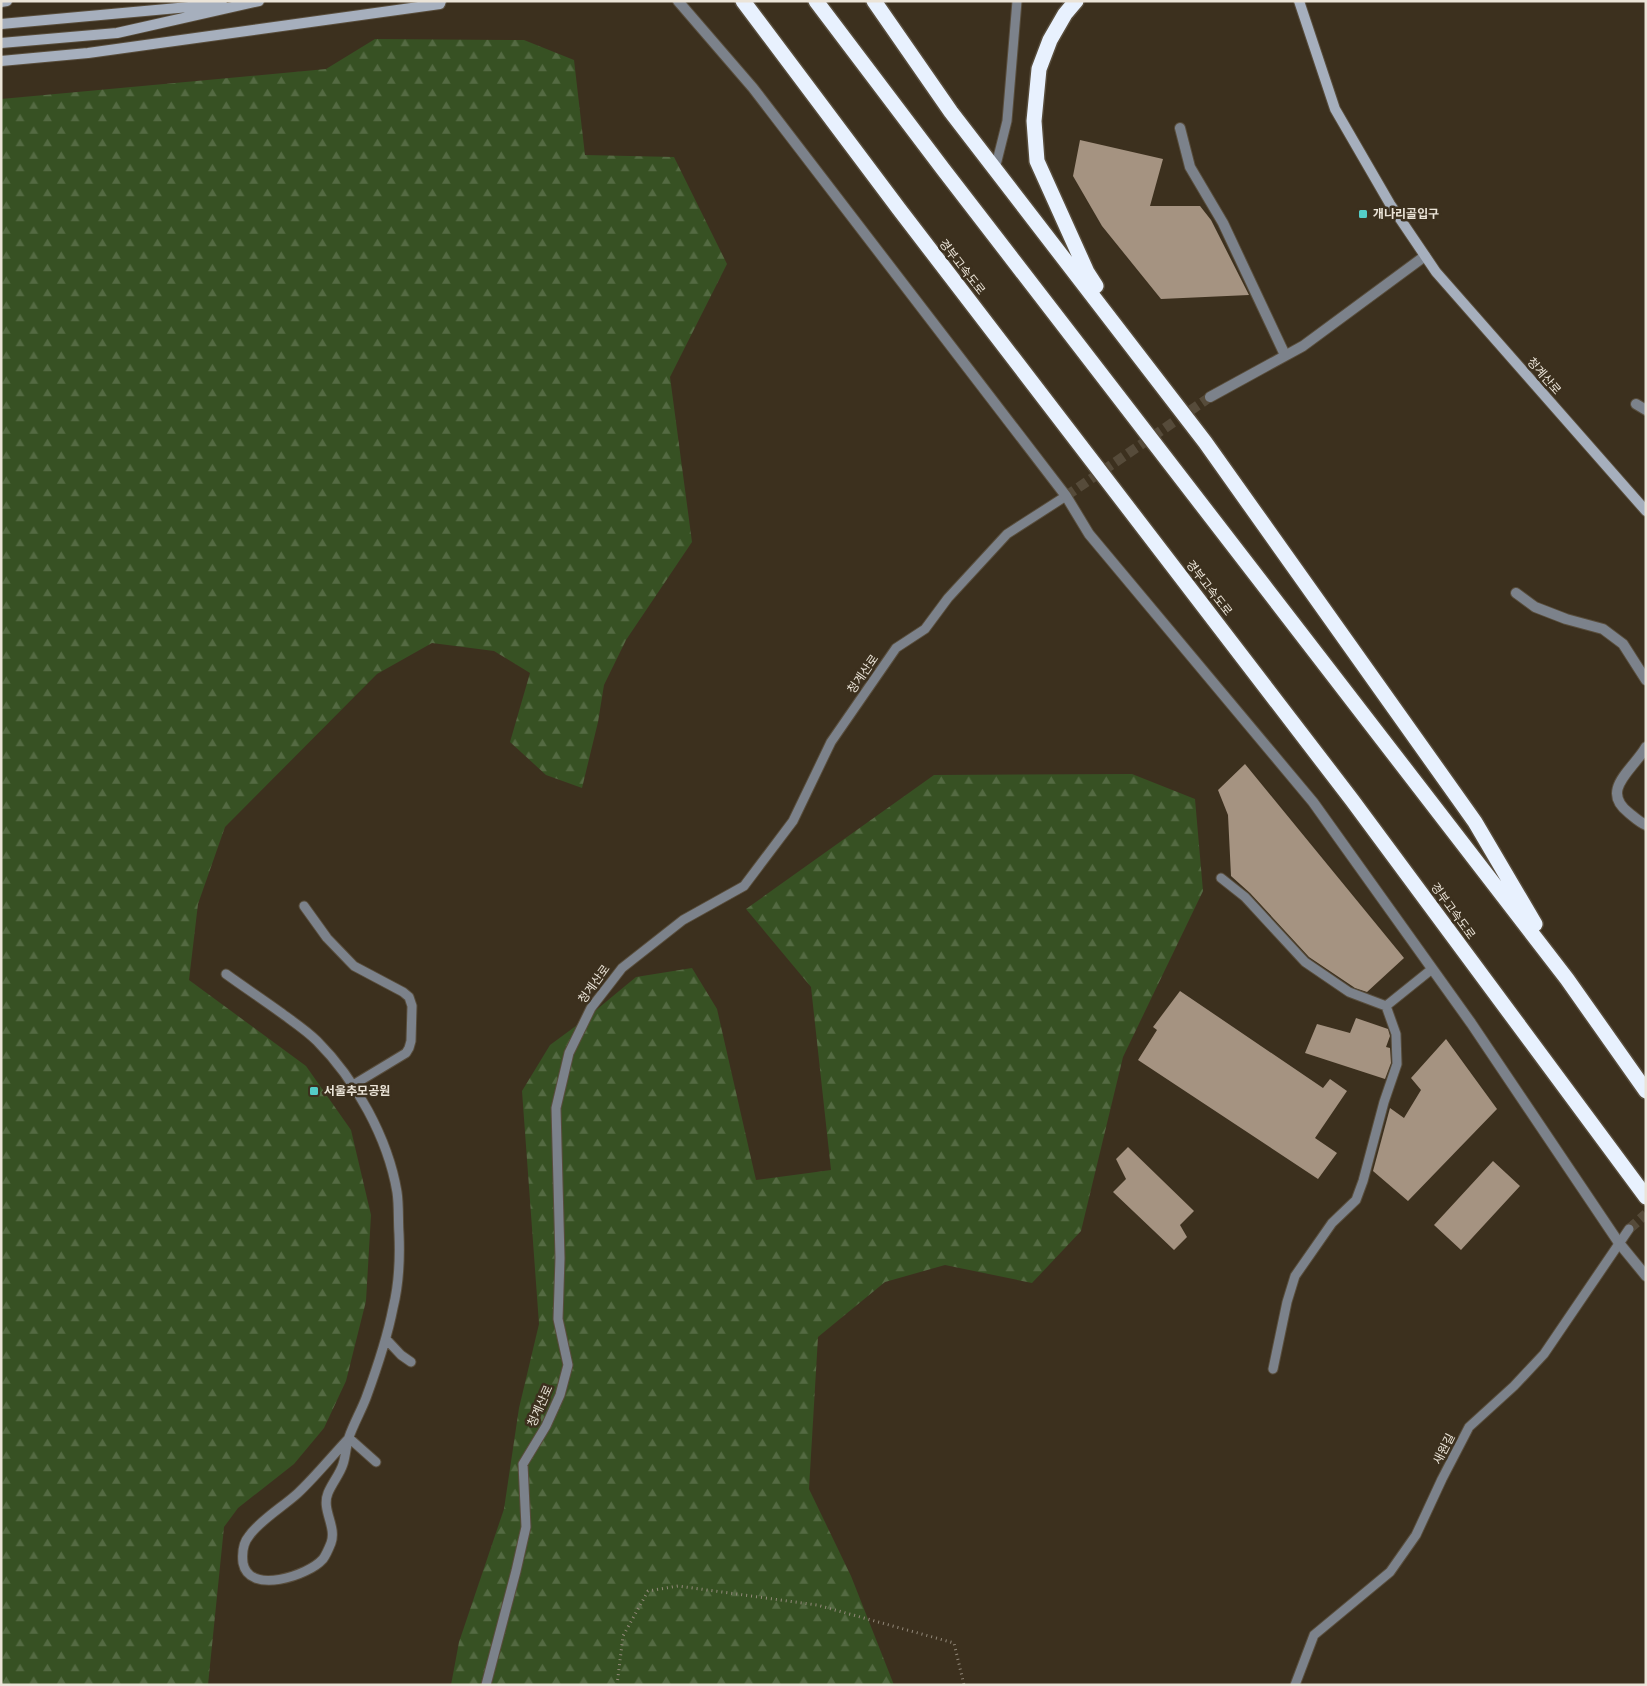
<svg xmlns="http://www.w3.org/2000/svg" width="1647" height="1686" viewBox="0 0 1647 1686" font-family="'Archivo Narrow','Noto Sans KR',sans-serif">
<defs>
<pattern id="forest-firs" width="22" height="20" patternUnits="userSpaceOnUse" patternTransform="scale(1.25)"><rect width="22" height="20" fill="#375123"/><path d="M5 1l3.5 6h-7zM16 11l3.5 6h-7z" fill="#546a42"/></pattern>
</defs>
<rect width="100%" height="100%" fill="#3c301e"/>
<path fill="url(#forest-firs)" d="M375,39L524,40L574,60L585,155L674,157L727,264L670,377L692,542L626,640L604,685L598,722L582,788L546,775L510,742L530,673L494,651L432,643L377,674L225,827L198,904L189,980L306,1066L351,1130L371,1215L366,1301L346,1381L324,1428L294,1464L238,1508L224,1527L208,1685H1V99L326,69Z
M1132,774L1195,799L1203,891L1123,1057L1081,1231L1032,1283L945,1265L885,1282L818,1337L809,1489L851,1576L894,1685H451L459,1642L504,1509L519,1408L539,1324L522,1091L550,1045L584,1020L636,977L692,968L717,1009L756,1180L831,1170L811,987L746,909L934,775Z"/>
<path fill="#a59381" d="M1080,140L1163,159L1150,206H1200L1211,220L1249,295L1161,299L1102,226L1073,176Z
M1245,764L1404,958L1367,992L1355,988L1309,957L1250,893L1231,876L1228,815L1218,790Z
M1180,991L1323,1088L1330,1079L1347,1091L1315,1138L1337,1153L1318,1179L1138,1060L1157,1030L1153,1027Z
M1356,1018L1388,1029L1390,1036L1386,1047L1390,1048L1391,1063L1385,1079L1305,1053L1317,1024L1350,1033Z
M1446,1039L1497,1109L1408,1201L1373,1171L1390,1108L1404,1118L1421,1090L1411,1078Z
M1128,1147L1194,1211L1180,1225L1187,1237L1174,1250L1113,1192L1126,1179L1116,1159Z
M1493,1161L1520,1186L1461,1250L1434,1225Z"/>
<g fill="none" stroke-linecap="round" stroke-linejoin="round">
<path stroke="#564b3a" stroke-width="10" stroke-dasharray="10 5" stroke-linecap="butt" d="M1066,496L1210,397
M1629,1229L1646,1214"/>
<g stroke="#584d3c" stroke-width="11">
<path id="service" d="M995,169L1007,121L1017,1
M1221,878L1245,897L1305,962L1349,992L1386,1006
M304,906L327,938L354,966L403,992L409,997L412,1006L411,1041L409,1048L406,1053L353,1085
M226,974C244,987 262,999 280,1012C292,1021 306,1030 317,1041C355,1079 388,1138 397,1192C399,1205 398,1220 399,1234C400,1258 399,1284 393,1308C387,1339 377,1368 366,1398C361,1411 354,1423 349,1437C346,1445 346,1455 343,1464C340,1474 332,1483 328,1493C321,1510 337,1526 331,1543C329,1548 326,1555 323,1559C308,1576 249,1595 243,1563C242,1554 243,1543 249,1536C259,1521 284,1506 298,1493C316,1476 332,1456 349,1438
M386,1339L401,1355L411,1362
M1273,1369L1287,1302L1295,1276L1332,1223L1356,1200L1363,1181L1384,1102L1397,1064L1396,1034L1386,1006L1432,969
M349,1438L376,1462
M486,1685L516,1571L526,1527L523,1464L546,1426L560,1395L568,1365L558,1319L560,1258L556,1108L569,1053L591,1008L622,968L683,920L744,886L793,821L831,742L896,648L925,629L948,598L1007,534L1066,496
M1295,1685L1314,1635L1390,1572L1416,1535L1442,1479L1469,1427L1514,1386L1544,1354L1629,1229"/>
</g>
<g stroke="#584d3c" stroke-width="12">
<path id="minor" d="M678,1L753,88L1066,496L1089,534L1313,802L1471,1023L1619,1243L1646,1276
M1180,128L1190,167L1223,223L1285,355
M1210,397L1303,346L1425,256
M1636,404L1646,410
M1516,593L1535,607L1566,619L1603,629L1623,644L1646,680
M1646,747C1633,770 1599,790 1629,813C1634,817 1639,822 1646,825"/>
</g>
<g stroke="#584d3c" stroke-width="12">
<path id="secondary" d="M1299,1L1335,109L1390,204L1436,272L1646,511
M1,2L7,1
M1,24L222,4
M1,43L117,33L259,1
M1,61L88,53L440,4L441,1"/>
</g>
<g stroke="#584d3c" stroke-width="18">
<path id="motorway" d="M743,1L899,209L1352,800L1646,1197
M816,1L943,169L1567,979L1646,1091
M874,1L951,112L1205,442L1475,822L1535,924
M1076,1L1065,14L1050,40L1039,69L1034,121L1037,161L1087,272L1096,286"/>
</g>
<path stroke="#93897a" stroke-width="3" stroke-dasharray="1 4" stroke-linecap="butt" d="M617,1685L623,1636L648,1591L678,1586L817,1605L954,1643L964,1685"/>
<use href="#service" stroke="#7c828b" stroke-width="9"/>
<use href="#minor" stroke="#7c828b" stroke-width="10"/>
<use href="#secondary" stroke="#a6afbd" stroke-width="10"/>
<use href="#motorway" stroke="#e8f1fe" stroke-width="15"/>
</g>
<g fill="#54cdc7" stroke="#3c301e" stroke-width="2">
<rect x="1358" y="209" width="10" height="10" rx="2.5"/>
<rect x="309" y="1086" width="10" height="10" rx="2.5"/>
</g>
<g text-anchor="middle" stroke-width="5" stroke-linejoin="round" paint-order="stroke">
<g font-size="12" font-weight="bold" fill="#ebe4d8" stroke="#3c301e" text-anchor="start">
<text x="1373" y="218">개나리골입구</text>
<text x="324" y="1095">서울추모공원</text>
</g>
<g font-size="12" fill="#ebe4d8" stroke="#3c301e">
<text transform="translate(962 267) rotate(52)" y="4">경부고속도로</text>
<text transform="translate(1544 376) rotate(49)" y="4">청계산로</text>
<text transform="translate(1209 588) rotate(52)" y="4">경부고속도로</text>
<text transform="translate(863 674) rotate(-55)" y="4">청계산로</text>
<text transform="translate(1453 911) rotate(54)" y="4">경부고속도로</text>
<text transform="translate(594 984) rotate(-54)" y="4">청계산로</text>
<text transform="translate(540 1406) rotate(-66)" y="4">청계산로</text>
<text transform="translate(1444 1449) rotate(-63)" y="4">새원길</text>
</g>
</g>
<rect width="1647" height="1686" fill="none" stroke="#ebe4d8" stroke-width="5"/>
</svg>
